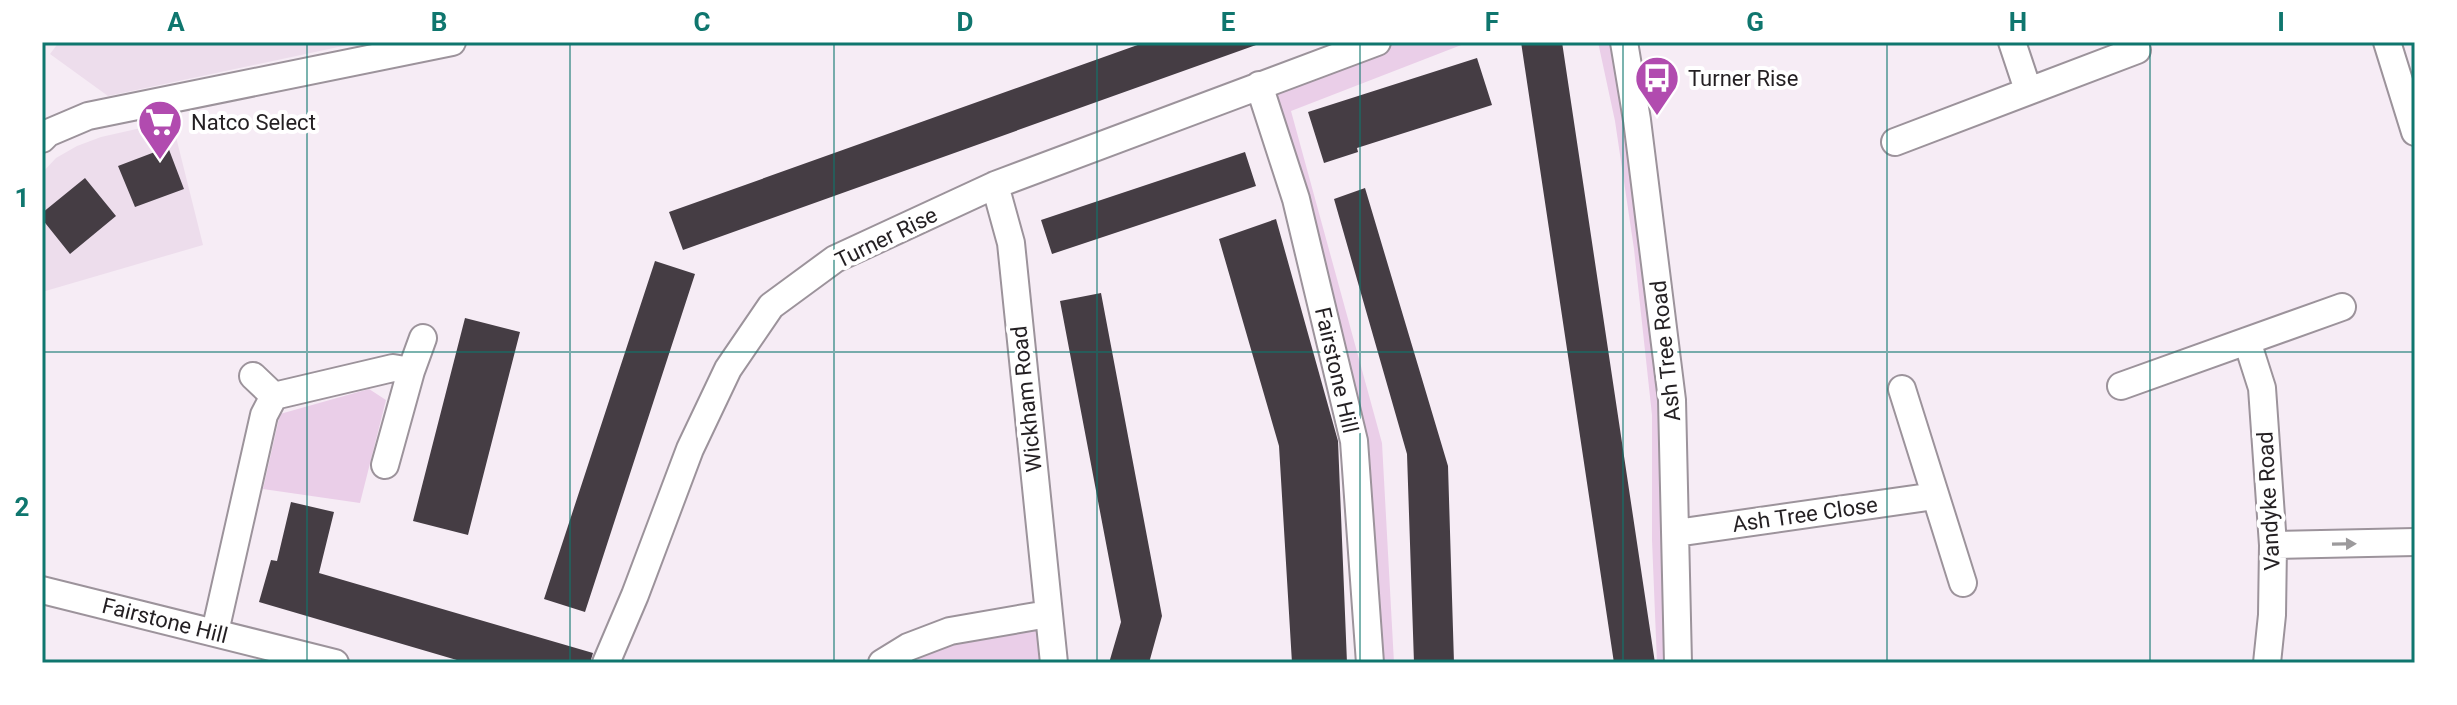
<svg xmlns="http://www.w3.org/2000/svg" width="2457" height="705" viewBox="0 0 2457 705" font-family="Roboto,sans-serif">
<rect width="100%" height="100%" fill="#f6ecf5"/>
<path fill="#edddec" d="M59,42H362L108,96L50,54Z
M172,121L203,245L42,292V173L56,158L77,146L101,137Z"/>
<path fill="#eacee8" d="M1377,42H1469L1291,111L1382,443L1394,663H1369L1354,441L1259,85Z
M1598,42H1624L1672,400L1678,663H1657L1652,540V415L1634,249L1615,121Z
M369,389L386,400L360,503L263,489L280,414Z
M1048,614L1054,663H882Z"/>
<path fill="#453d44" d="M1146,42H1255L1256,45L683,250L669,212Z
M1521,42H1562L1655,663H1614Z
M1477,58L1492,105L1357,148L1358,152L1324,163L1308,112Z
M168,147L184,189L135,207L118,166Z
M1245,152L1256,186L1052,254L1041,220Z
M85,178L116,216L70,254L42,219V213Z
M1365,188L1448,466L1454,663H1414L1407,454L1334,199Z
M1276,219L1338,441L1347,663H1292L1279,446L1219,239Z
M655,261L695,274L585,612L544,599Z
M1101,293L1162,616L1149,663H1109L1121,622L1060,301Z
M465,318L520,332L468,535L413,521Z
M291,502L334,512L319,573L593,653L590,663H467L259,602L271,560L277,561Z"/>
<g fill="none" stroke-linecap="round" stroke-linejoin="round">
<g stroke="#9c939b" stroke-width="30">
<path id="minor" d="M1624,42L1637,120L1672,400L1678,663
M2012,42L2028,90
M2387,42L2415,132
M1259,85L1296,199L1354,441L1370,663
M42,139L48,133L88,116L452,42
M1895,142L2137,50
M995,185L1011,243L1054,663
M2247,341L2262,388L2273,545L2272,615L2267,663
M253,376L274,396
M2121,386L2342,307
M1902,389L1963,583
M385,465L411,371L423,338
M1676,533L1935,496
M2273,545L2415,542
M42,590L335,663
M215,632L264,415L274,396L393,368L411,371
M606,663L635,595L690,449L728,369L771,306L835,259L995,185L1377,42
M882,663L908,647L950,631L1048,614"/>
</g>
<use href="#minor" stroke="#fff" stroke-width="26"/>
</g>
<defs><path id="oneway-solid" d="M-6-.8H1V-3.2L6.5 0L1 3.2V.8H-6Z" transform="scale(2)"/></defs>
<use fill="#9c9a9c" href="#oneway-solid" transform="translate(2344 544) rotate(-1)"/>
<path fill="none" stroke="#0f766e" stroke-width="2" stroke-opacity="0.55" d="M307,42V663M570,42V663M834,42V663M1097,42V663M1360,42V663M1623,42V663M1887,42V663M2150,42V663M42,352H2415"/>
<defs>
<g id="bus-pin" transform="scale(2.3)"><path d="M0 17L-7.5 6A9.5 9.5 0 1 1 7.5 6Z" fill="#b14baf" stroke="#fff"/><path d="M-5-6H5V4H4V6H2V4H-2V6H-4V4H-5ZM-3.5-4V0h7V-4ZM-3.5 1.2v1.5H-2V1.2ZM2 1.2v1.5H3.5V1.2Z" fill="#fff"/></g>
<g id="supermarket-pin" transform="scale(2.3)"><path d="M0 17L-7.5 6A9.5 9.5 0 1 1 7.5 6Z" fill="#b14baf" stroke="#fff"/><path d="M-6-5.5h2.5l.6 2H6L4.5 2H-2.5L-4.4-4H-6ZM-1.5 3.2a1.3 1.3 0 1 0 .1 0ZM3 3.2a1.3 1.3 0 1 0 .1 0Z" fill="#fff"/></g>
</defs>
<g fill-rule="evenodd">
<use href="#bus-pin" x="1657" y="78"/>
<use href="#supermarket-pin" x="160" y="122"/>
</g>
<g text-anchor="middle" stroke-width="8" stroke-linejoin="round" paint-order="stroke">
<g font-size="22" fill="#231f22" stroke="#fff" text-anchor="start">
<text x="1688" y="86">Turner Rise</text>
<text x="191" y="130">Natco Select</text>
</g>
<g font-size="22" fill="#231f22" stroke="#fff">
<text transform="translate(886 237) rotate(-26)" y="8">Turner Rise</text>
<text transform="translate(1665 351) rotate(-96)" y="8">Ash Tree Road</text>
<text transform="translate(1337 370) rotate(77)" y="8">Fairstone Hill</text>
<text transform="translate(1026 399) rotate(-96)" y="8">Wickham Road</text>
<text transform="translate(2268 501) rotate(-93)" y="8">Vandyke Road</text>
<text transform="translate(1805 514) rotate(-8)" y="8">Ash Tree Close</text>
<text transform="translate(165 620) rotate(14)" y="8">Fairstone Hill</text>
</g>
</g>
<rect width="2457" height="705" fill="none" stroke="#ffffff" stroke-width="88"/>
<rect x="44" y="44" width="2369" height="617" fill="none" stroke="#0f766e" stroke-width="3"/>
<g font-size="26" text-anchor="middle" font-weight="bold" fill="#0f766e">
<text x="176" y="31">A</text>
<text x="439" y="31">B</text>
<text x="702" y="31">C</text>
<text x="965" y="31">D</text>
<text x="1228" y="31">E</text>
<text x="1492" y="31">F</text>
<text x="1755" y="31">G</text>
<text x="2018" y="31">H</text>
<text x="2281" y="31">I</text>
<text x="22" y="207">1</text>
<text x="22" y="516">2</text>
</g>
</svg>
